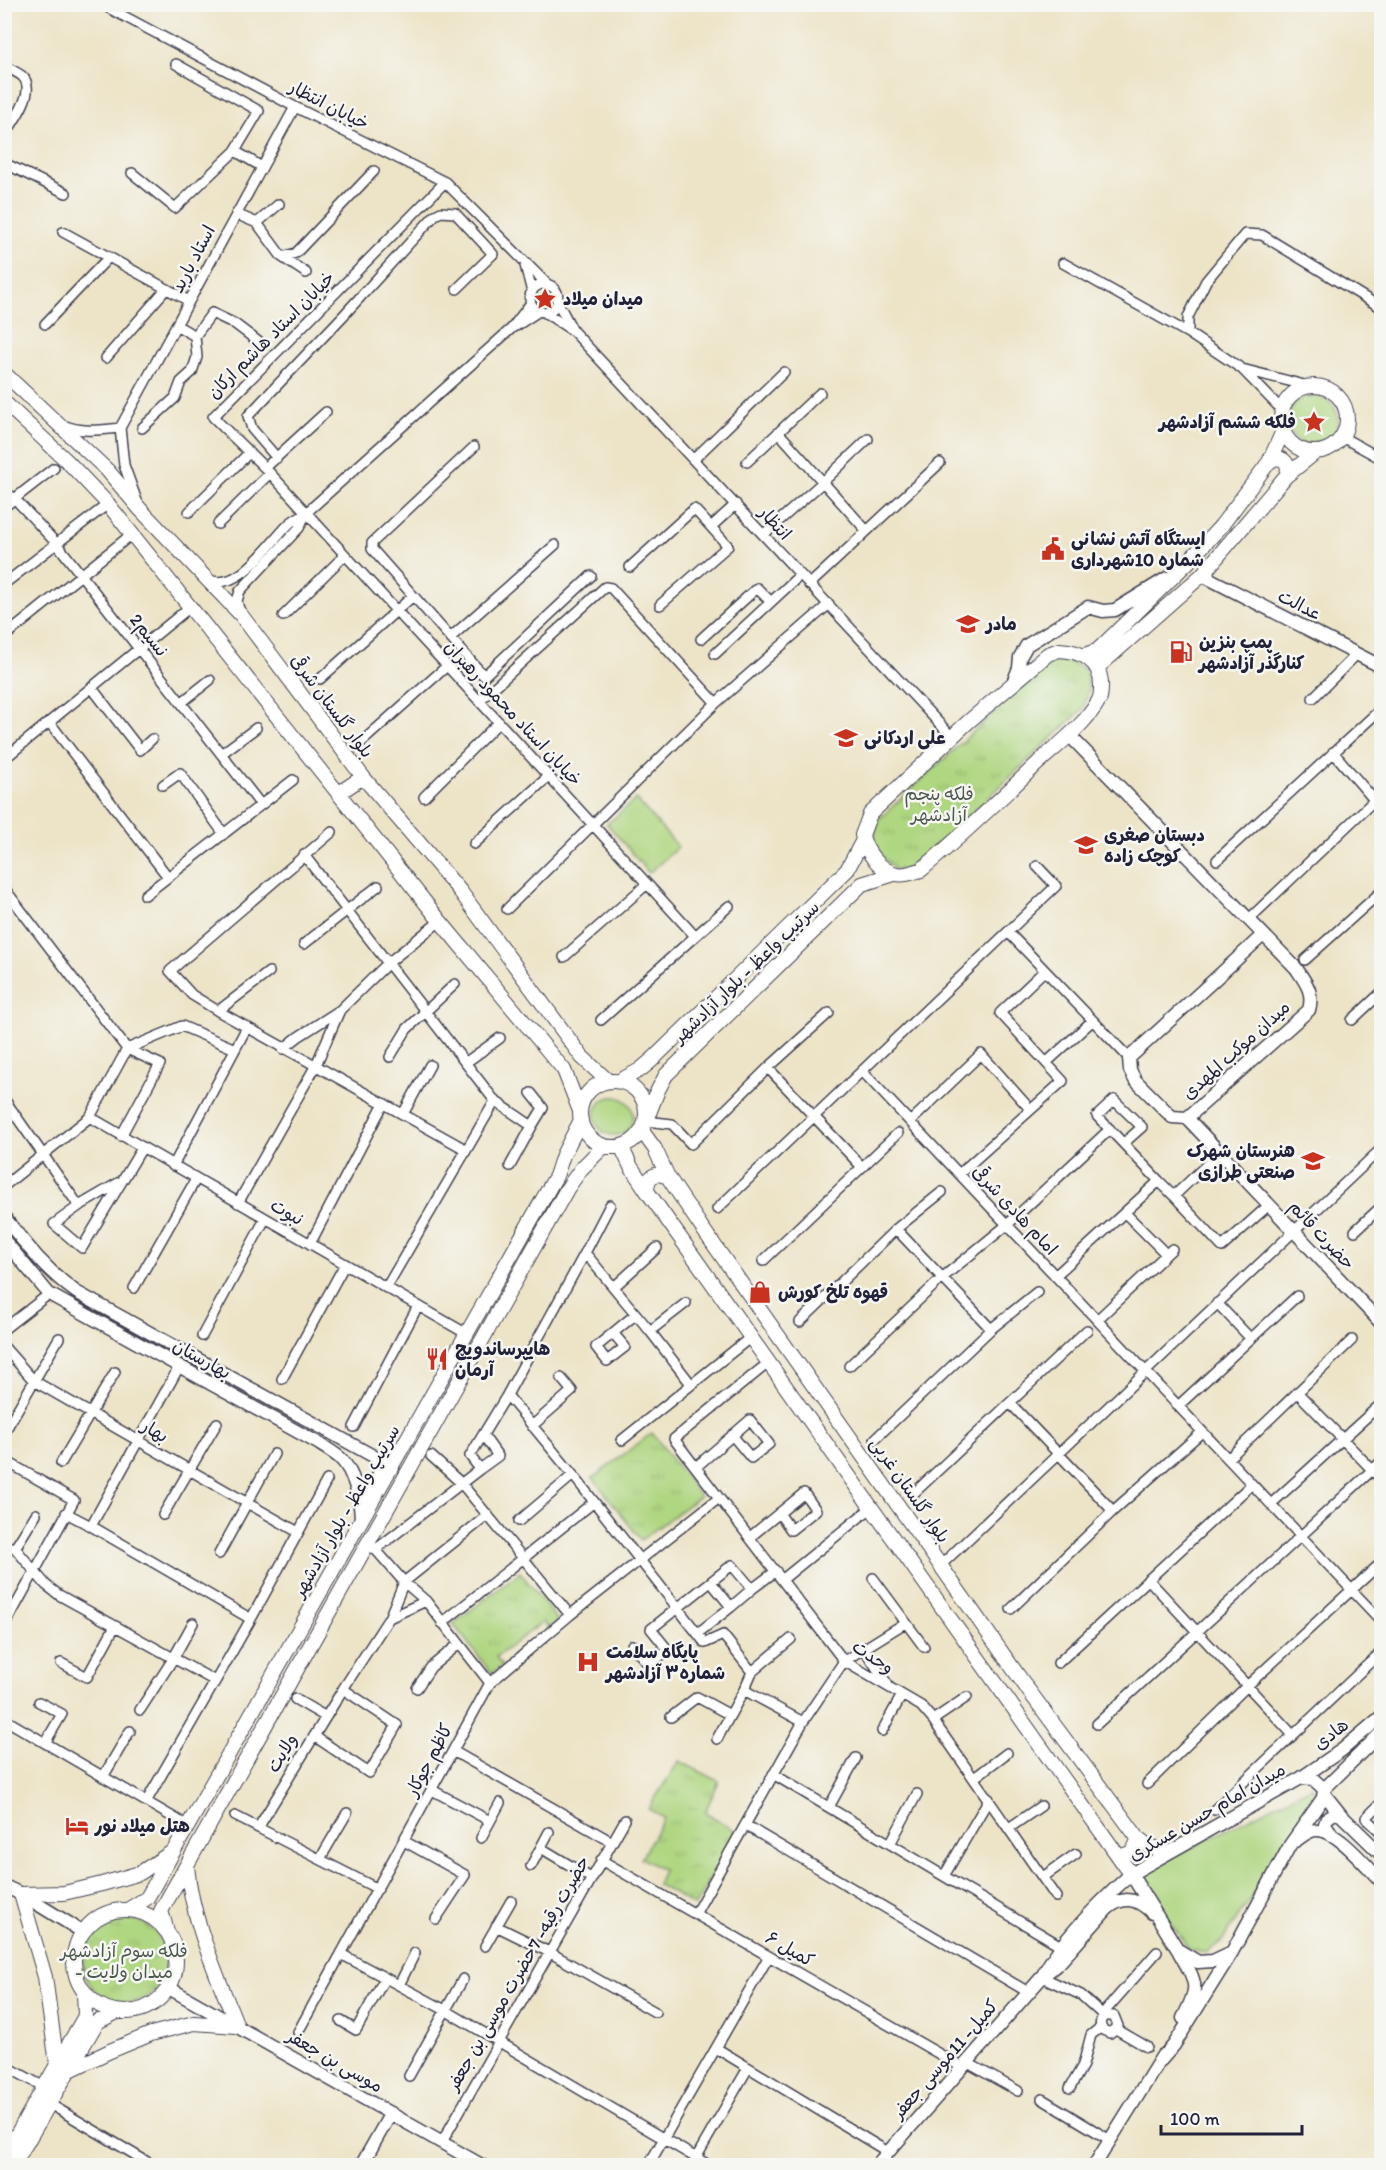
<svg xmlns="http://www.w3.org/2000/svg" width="1386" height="2170" viewBox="0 0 1386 2170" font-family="Itim,'Playpen Sans Arabic',sans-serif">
<defs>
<pattern id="park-tufts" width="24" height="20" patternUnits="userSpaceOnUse" patternTransform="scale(1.5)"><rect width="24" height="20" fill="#afd680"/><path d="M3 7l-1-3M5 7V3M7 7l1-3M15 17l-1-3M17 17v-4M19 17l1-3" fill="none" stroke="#96b770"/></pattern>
</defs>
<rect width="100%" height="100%" fill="#f6f6f2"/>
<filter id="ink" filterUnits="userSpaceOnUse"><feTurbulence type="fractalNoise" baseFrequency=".0167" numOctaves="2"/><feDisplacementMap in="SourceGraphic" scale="12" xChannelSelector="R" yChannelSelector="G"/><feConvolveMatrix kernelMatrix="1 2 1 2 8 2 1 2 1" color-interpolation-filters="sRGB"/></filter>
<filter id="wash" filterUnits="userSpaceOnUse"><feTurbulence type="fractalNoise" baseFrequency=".008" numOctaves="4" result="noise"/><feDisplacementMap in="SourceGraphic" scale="24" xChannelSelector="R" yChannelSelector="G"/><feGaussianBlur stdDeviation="1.35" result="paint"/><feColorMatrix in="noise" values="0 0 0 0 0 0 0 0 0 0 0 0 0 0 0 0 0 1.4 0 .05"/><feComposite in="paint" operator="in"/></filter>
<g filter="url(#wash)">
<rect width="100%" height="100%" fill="#ede4c7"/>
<path fill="#afd680" stroke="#687c5e" stroke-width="1.5" d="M1288 421a25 25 0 1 1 50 0a25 25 0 1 1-50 0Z
M636,799L678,847L649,873L607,824Z
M595 1116a19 19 0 1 1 38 0a19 19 0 1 1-38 0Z
M1311,1787L1316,1790L1318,1794L1288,1844L1222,1941L1206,1953L1190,1950L1141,1882L1151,1868Z"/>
<path fill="url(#park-tufts)" stroke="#687c5e" stroke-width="1.5" d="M1064,660L1085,669L1089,691L1083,709L911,870H895L880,854L873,840L878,820L1050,661Z
M652,1433L700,1496L641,1540L593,1478Z
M520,1572L558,1621L548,1628L543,1622L496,1657L502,1666L492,1674L453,1624Z
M679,1761L719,1781L705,1812L737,1832L695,1906L657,1884L663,1870L641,1858L664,1818L648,1809Z
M83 1961a42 42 0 1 1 84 0a42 42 0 1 1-84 0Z"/>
</g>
<g filter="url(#ink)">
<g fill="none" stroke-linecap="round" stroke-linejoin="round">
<g stroke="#403f50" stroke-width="12">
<path id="minor" d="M101,4L295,107L445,182L549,286
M176,64L259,111L235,151
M4,66C10,69 17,72 22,76C38,90 13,122 4,136
M4,163L66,193
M132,173L175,208L235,151L262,167
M445,182L213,417L270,473L695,936
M236,214L257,223L282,257L306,273
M257,223L279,204
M63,232L189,301
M282,257L296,253L374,171
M1063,263L1188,333L1242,369L1282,410
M525,265L532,292
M530 298a14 14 0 1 1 28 0a14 14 0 1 1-28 0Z
M557,301L572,329
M544,312L573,331L952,737
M45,324L109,257
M516,326L539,311
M1188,333V317L1206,281L1245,234L1262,235L1382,308
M195,336L212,313L235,324L260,343
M106,358L166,289
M1242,369L1308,386
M63,425C82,433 100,430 120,428
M120,428L295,107
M120,428L124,465L137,501
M142,428L175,398L181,382L192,372L197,357L195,336L176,325
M779,433L866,530
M1342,437L1382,459
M474,447L372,543V549L484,676L591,576
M277,458L252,429L248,416L343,316L435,215L441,212L455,213L493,254L457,289
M694,459L784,372
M747,462L820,393
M265,468L326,412
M4,491L15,499L57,544L261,805
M4,507L54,468
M189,512L249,453
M218,524L270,473
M764,534L823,482L868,439
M630,567L694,509L711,527
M209,580C240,592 270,542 290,523C295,519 301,516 306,513L512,328L531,303
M4,584L108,504
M809,585L940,463
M660,605L728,546L711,527L736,504
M240,613L237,601L240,591L299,528L306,513
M283,616L345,555
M4,637L132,534
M450,638L555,545
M701,639L757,588L771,602
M715,654L800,575
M320,679L413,596
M92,688L140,750L152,739
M1313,698L1357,654
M479,701L605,587L611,588L716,703
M181,703L210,680
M50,723L168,877
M356,747L447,666
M1333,752L1382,809
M221,754L256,728
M4,759L190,607
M163,785L180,773L224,834
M424,797L499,722
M332,832L170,971L192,995L218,1011L465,1149
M474,844L549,776
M304,855L495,1101L532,1126L510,1166
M1217,860L1382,708
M4,888L127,1049L90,1117L4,1186
M145,895L293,780
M507,909L716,703L829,604
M1248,920L1382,793
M1008,932L1129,1058
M304,944L378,886
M564,957L647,884
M1305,960L1382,891
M218,1011L269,972
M601,1020L729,906
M1352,1020L1382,992
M127,1049L182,1026L235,1049
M283,1049L298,1037L340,1010L388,963L440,921
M390,1057L407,1029L455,984
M1047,1062L1092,1021
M465,1063L500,1038
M768,1068L862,1167
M862,1071L1382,1622
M531,1093L543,1108L532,1126
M4,1099L79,1206
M403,1114L430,1065
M90,1117L467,1334
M646,1121L672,1124L691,1144L768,1068L829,1013
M910,1122L981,1054L1030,1109
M121,1136L160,1064L127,1049
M1124,1143L1142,1127L1114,1100L1097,1116L1159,1181
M173,1166L247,1027
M959,1174L1063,1081L1000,1013L1044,971
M120,1182L79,1206L54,1224L82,1248L142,1148
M1174,1196L1222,1247L1269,1205
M238,1203L316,1065L340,1010
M717,1209L1056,886L1037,866
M1125,1213L1166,1254
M896,1229L991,1329
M1355,1231L1382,1206
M310,1244L384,1103
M585,1253L610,1205
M763,1261L898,1133
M1055,1276L1159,1181L1174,1196L1219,1153
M614,1287L657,1248
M134,1288L196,1179
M386,1288L495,1101
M1217,1303L1251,1339
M1097,1320L1172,1249
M800,1322L896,1229L942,1192
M4,1329L49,1294
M650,1331L686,1303
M613,1333L625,1347L607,1361L596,1347L636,1314
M202,1336L265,1219
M4,1347L34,1381L298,1532
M849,1366L942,1278L1007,1225L1110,1129
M762,1368L674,1439L844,1661L921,1706L933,1720L1056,1897
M282,1379L345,1264
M691,1384L650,1331L585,1253L507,1395L573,1475L705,1643L723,1635L752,1672
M1297,1392L1382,1480
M1010,1403L1113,1511
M1178,1406L1297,1296
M532,1426L572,1391L561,1378
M354,1427L418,1306
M5,1431L59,1338
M483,1435L498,1456L480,1469L470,1456L507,1395
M875,1439L991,1329L1037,1292
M622,1440L751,1337
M431,1456L461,1483L570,1615
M1228,1459L1352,1340
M4,1460L74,1500L4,1627
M61,1463L115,1372
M696,1467L750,1420L769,1444L751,1458L732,1435
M913,1494L1087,1330
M1271,1504L1382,1403
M66,1513L91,1526L179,1367
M163,1515L217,1423
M519,1521L573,1475
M91,1526L251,1619
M750,1537L804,1493L816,1510L791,1530L779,1513
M369,1542L404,1582L426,1601L490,1683
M4,1545L15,1548L46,1585L59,1595L215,1681
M15,1548L36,1514
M375,1550L480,1469
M219,1554L274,1454
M941,1565L1382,1148
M873,1578L924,1647
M783,1579L872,1507
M1148,1579L1292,1734
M752,1589L776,1571
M1011,1609L1113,1511L1202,1432
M389,1618L404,1582L488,1515
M442,1623L594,1502
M698,1633L731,1607
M632,1645L649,1665L668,1650L651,1629L732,1565L752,1589L731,1607L711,1582
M864,1649L888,1685
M61,1663L87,1677L115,1626
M1058,1663L1252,1484
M417,1688L431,1667L459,1644
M744,1690L803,1722
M295,1699L326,1717
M39,1702L62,1714L45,1743
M140,1710L173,1659L193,1623
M671,1717L697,1697L730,1715
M4,1719L188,1826
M933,1720L967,1697
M1097,1724L1382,1461
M882,1731L902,1695
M314,1736L369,1773L397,1725L343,1689
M717,1739L744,1690L752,1672L791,1639
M453,1751L612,1842
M773,1774L1061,1946
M103,1777L130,1731
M974,1778L1007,1753
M1147,1784L1247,1686L1382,1562
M432,1790L490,1821
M146,1802L251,1619L327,1480
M1382,1802L1366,1818L1382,1833
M829,1807L856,1758
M1214,1810L1379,1654
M235,1816L378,1889
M745,1825L1028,1992
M258,1828L343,1689L389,1618L426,1601
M1009,1828L1041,1806
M481,1838L500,1803
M404,1841L465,1875L436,1919
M890,1844L917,1794
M541,1848L591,1878
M320,1859L347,1813
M601,1860L962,2067
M531,1866L549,1832
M944,1876L989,1799
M1043,1877L1076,1854
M695,1914L803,1722L844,1661L905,1623
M496,1926L549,1952L655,2012
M485,1946L511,1901
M1042,1977L1081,1995L1104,2016H1114L1118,2026L1110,2033L1103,2030C1097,2022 1103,2018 1106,2010L1157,1952
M399,1985L415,1953
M341,2021L356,2030L385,1978
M1116,2029L1147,2047
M298,2032L341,1954
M716,2048L888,2152
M966,2062L1018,2091
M4,2065L44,2087
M409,2076L463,1979
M1070,2088L1083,2065L1091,2035L1101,2027
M1042,2099L1110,2140
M48,2103L154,2166
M442,2142L625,1820
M696,2158L748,2068
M648,2166L769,1956
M710,2166L445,2010L341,1954L490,1683L570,1615L719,1498"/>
</g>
<g stroke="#403f50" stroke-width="15">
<path id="tertiary" d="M1202,575L1382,667
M1012,685L1019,668L1020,657L1027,645L1088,607L1103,611L1115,610L1167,578
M1069,735L1296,968C1306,983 1314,992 1309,1010L1187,1118L1172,1117L1135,1080L1130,1070L1129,1058L1263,935
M1187,1118L1382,1324
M4,1217C27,1246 46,1270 76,1292L393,1467
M4,1240L49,1294L316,1442C324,1447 333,1452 340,1458C354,1471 361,1501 361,1520
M361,1506L385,1463
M1301,1778L1342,1750L1382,1716
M1324,1789L1382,1732
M1325,1795L1341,1815L1382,1855
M1331,1833L1325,1824L1327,1818L1335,1813L1341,1815
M1295,1841C1301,1837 1309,1830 1316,1830C1336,1828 1368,1868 1382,1882
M4,1886L21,1894L83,1932
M1179,1952C1197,1984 1200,1985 1183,2018
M1044,1973C1062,1939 1102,1900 1131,1874
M169,1988L483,2166
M1161,2060L1174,2045L1232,1952L1290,1845L1323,1798L1324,1789L1313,1779L1301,1778L1131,1874L1178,1950L1198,1962L1213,1961L1232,1952
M361,2166L391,2113
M876,2166L1042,1977L1060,1962L1107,1909C1123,1895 1137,1898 1152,1913
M1094,2166L1163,2055"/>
</g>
<g stroke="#403f50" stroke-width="16">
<path id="secondary" d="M4,373L108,471L140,509L241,615L363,777L460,891L582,1057L608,1081
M1281 419a33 33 0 1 1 66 0a33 33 0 1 1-66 0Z
M4,402L67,461L108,504L440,921L564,1070L580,1111
M1269,462C1281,453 1292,463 1286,476
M1059,650C1081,651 1102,661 1101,687C1101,691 1101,696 1099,700C1086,724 1059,744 1039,762C1000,799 962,836 921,870C913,872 905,876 897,874C880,871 865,851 862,835L870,814L968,722L1048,654Z
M1085,655L1098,650L1188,562L1221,526L1269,462L1283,431
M1098,667L1202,575L1286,476L1316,452
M339,793L363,777
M580 1114a33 33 0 1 1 66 0a33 33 0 1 1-66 0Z
M619,1081L640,1070L652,1060L847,870L863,840
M646,1121L658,1090L666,1075L862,884L894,874
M642,1131L655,1149L668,1177L700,1225L1029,1691L1138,1838L1147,1845L1167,1852
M621,1146L631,1167L647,1191L1131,1874
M647,1191C647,1176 655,1171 668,1177
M1118,1856C1130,1855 1136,1850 1138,1838
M129,1909L147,1898L556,1176L563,1155L581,1120
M74 1961a51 51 0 1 1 102 0a51 51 0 1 1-102 0Z
M167,1931L161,1911L567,1189L581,1169L604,1146
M57,2064L45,1977L21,1894L64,1893L102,1884L140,1873L172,1852
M66,2072L110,2051L151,2034L194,2023L237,2026C217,1974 192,1922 187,1866
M4,2157L85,2016L84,1992
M13,2166L97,2022L117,2012"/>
</g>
<use href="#minor" stroke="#fff" stroke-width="9"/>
<use href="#tertiary" stroke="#fff" stroke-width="12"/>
<use href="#secondary" stroke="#fff" stroke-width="14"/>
</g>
</g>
<defs>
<g id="sight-bare" transform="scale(1.8)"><path d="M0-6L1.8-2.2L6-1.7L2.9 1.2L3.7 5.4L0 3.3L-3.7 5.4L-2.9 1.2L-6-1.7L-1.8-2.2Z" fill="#c8321e" stroke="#f6f6f2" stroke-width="2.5" paint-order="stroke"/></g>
<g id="civic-bare" transform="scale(1.8)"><path d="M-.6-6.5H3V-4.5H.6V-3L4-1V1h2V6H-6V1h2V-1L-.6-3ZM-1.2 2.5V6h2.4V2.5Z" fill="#c8321e" stroke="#f6f6f2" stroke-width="2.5" paint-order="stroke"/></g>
<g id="school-bare" transform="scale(1.8)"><path d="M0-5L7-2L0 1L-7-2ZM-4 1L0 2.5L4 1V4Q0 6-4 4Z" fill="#c8321e" stroke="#f6f6f2" stroke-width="2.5" paint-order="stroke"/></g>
<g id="fuel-bare" transform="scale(1.8)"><path d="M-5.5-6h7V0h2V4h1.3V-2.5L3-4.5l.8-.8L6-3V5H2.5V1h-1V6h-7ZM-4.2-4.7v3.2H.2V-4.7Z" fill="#c8321e" stroke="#f6f6f2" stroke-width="2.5" paint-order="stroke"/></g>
<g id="shop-bare" transform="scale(1.8)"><path d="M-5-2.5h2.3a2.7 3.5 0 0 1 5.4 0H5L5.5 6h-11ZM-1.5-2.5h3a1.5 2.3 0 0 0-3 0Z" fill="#c8321e" stroke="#f6f6f2" stroke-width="2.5" paint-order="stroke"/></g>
<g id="restaurant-bare" transform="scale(1.8)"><path d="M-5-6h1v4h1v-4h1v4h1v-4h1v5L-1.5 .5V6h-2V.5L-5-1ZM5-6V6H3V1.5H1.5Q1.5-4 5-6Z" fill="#c8321e" stroke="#f6f6f2" stroke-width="2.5" paint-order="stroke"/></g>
<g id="hospital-bare" transform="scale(1.8)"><path d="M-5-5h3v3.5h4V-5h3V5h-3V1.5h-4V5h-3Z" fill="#c8321e" stroke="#f6f6f2" stroke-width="2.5" paint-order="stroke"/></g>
<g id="hotel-bare" transform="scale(1.8)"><path d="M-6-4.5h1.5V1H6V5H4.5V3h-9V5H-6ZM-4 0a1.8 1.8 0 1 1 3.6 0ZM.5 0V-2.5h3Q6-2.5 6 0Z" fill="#c8321e" stroke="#f6f6f2" stroke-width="2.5" paint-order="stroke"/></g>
</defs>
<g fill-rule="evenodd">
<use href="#sight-bare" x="545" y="299"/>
<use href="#sight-bare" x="1314" y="422"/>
<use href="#civic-bare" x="1053" y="549"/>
<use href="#school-bare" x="968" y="624"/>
<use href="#fuel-bare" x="1181" y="652"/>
<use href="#school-bare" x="846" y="738"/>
<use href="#school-bare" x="1086" y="845"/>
<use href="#school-bare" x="1313" y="1161"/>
<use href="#shop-bare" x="760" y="1292"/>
<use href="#restaurant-bare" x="437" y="1359"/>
<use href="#hospital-bare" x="588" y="1662"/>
<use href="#hotel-bare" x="77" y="1826"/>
</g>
<g text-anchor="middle" stroke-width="5" stroke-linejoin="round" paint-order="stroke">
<g font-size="18" fill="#22223b" stroke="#f6f6f2">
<text transform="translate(329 105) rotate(27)" y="6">خیابان انتظار</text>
<text transform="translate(193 259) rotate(-62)" y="6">استاد باربد</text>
<text transform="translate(271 335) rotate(-45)" y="6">خیابان استاد هاشم ارکان</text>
<text transform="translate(775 523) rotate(48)" y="6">انتظار</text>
<text transform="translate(1300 605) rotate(27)" y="6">عدالت</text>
<text transform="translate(149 635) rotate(51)" y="6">نسیم2</text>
<text transform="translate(332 706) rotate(53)" y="6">بلوار گلستان شرقی</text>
<text transform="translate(513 713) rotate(47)" y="6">خیابان استاد محمود رهبران</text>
<text transform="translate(746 972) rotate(-44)" y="6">سرتیپ واعظ - بلوار آزادشهر</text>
<text transform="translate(1236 1050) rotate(-42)" y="6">میدان موکب المهدی</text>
<text transform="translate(1015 1210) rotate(47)" y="6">امام هادی شرقی</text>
<text transform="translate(287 1212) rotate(30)" y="6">نبوت</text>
<text transform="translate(1322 1235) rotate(47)" y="6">حضرت قائم</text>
<text transform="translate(202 1359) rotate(29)" y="6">بهارستان</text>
<text transform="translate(155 1431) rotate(30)" y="6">بهار</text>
<text transform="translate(910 1490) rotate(55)" y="6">بلوار گلستان غربی</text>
<text transform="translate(346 1511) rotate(-60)" y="6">سرتیپ واعظ - بلوار آزادشهر</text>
<text transform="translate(873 1657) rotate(34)" y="6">وحدت</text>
<text transform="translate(1331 1734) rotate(-38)" y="6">هادی</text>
<text transform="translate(282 1753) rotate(-59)" y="6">ولایت</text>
<text transform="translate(429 1760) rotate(-62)" y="6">کاظم جوکار</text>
<text transform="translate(1207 1812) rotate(-30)" y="6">میدان امام حسن عسکری</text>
<text transform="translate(790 1949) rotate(30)" y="6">کمیل ۶</text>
<text transform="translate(518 1973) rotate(-60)" y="6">حضرت رقیه- 7حضرت موسی بن جعفر</text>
<text transform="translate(945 2059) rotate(-49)" y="6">کمیل- 11موسی جعفر</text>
<text transform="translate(335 2061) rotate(30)" y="6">موسی بن جعفر</text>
</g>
<g font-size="18" font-weight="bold" fill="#22223b" stroke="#f6f6f2" text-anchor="start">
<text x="563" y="305">میدان میلاد</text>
<text x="1296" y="428" text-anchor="end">فلکه ششم آزادشهر</text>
<text x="1071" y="545">ایستگاه آتش نشانی<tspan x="1071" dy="21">شماره 10شهرداری</tspan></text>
<text x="986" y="630">مادر</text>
<text x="1199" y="648">پمپ بنزین<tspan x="1199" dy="21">کنارگذر آزادشهر</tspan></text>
<text x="864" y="744">علی اردکانی</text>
<text x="1104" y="841">دبستان صغری<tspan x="1104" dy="21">کوچک زاده</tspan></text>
<text x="1295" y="1157" text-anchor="end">هنرستان شهرک<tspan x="1295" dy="21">صنعتی طرازی</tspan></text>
<text x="778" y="1298">قهوه تلخ کورش</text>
<text x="455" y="1355">هایپرساندویچ<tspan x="455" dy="21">آرمان</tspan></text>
<text x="606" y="1658">پایگاه سلامت<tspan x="606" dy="21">شماره۳ آزادشهر</tspan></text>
<text x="95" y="1832">هتل میلاد نور</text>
</g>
<g font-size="18" fill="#4c5850" stroke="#f6f6f2">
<text x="939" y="800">فلکه پنجم<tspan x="939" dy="21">آزادشهر</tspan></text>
<text x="124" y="1957">فلکه سوم آزادشهر<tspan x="124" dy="21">- میدان ولایت</tspan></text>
</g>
</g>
<rect width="1386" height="2170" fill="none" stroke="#f6f6f2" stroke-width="24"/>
<path d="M1161 2125v9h141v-9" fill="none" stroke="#22223b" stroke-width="3"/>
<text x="1170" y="2125" font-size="18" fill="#22223b" stroke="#f6f6f2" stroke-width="4.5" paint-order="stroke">100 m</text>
</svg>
